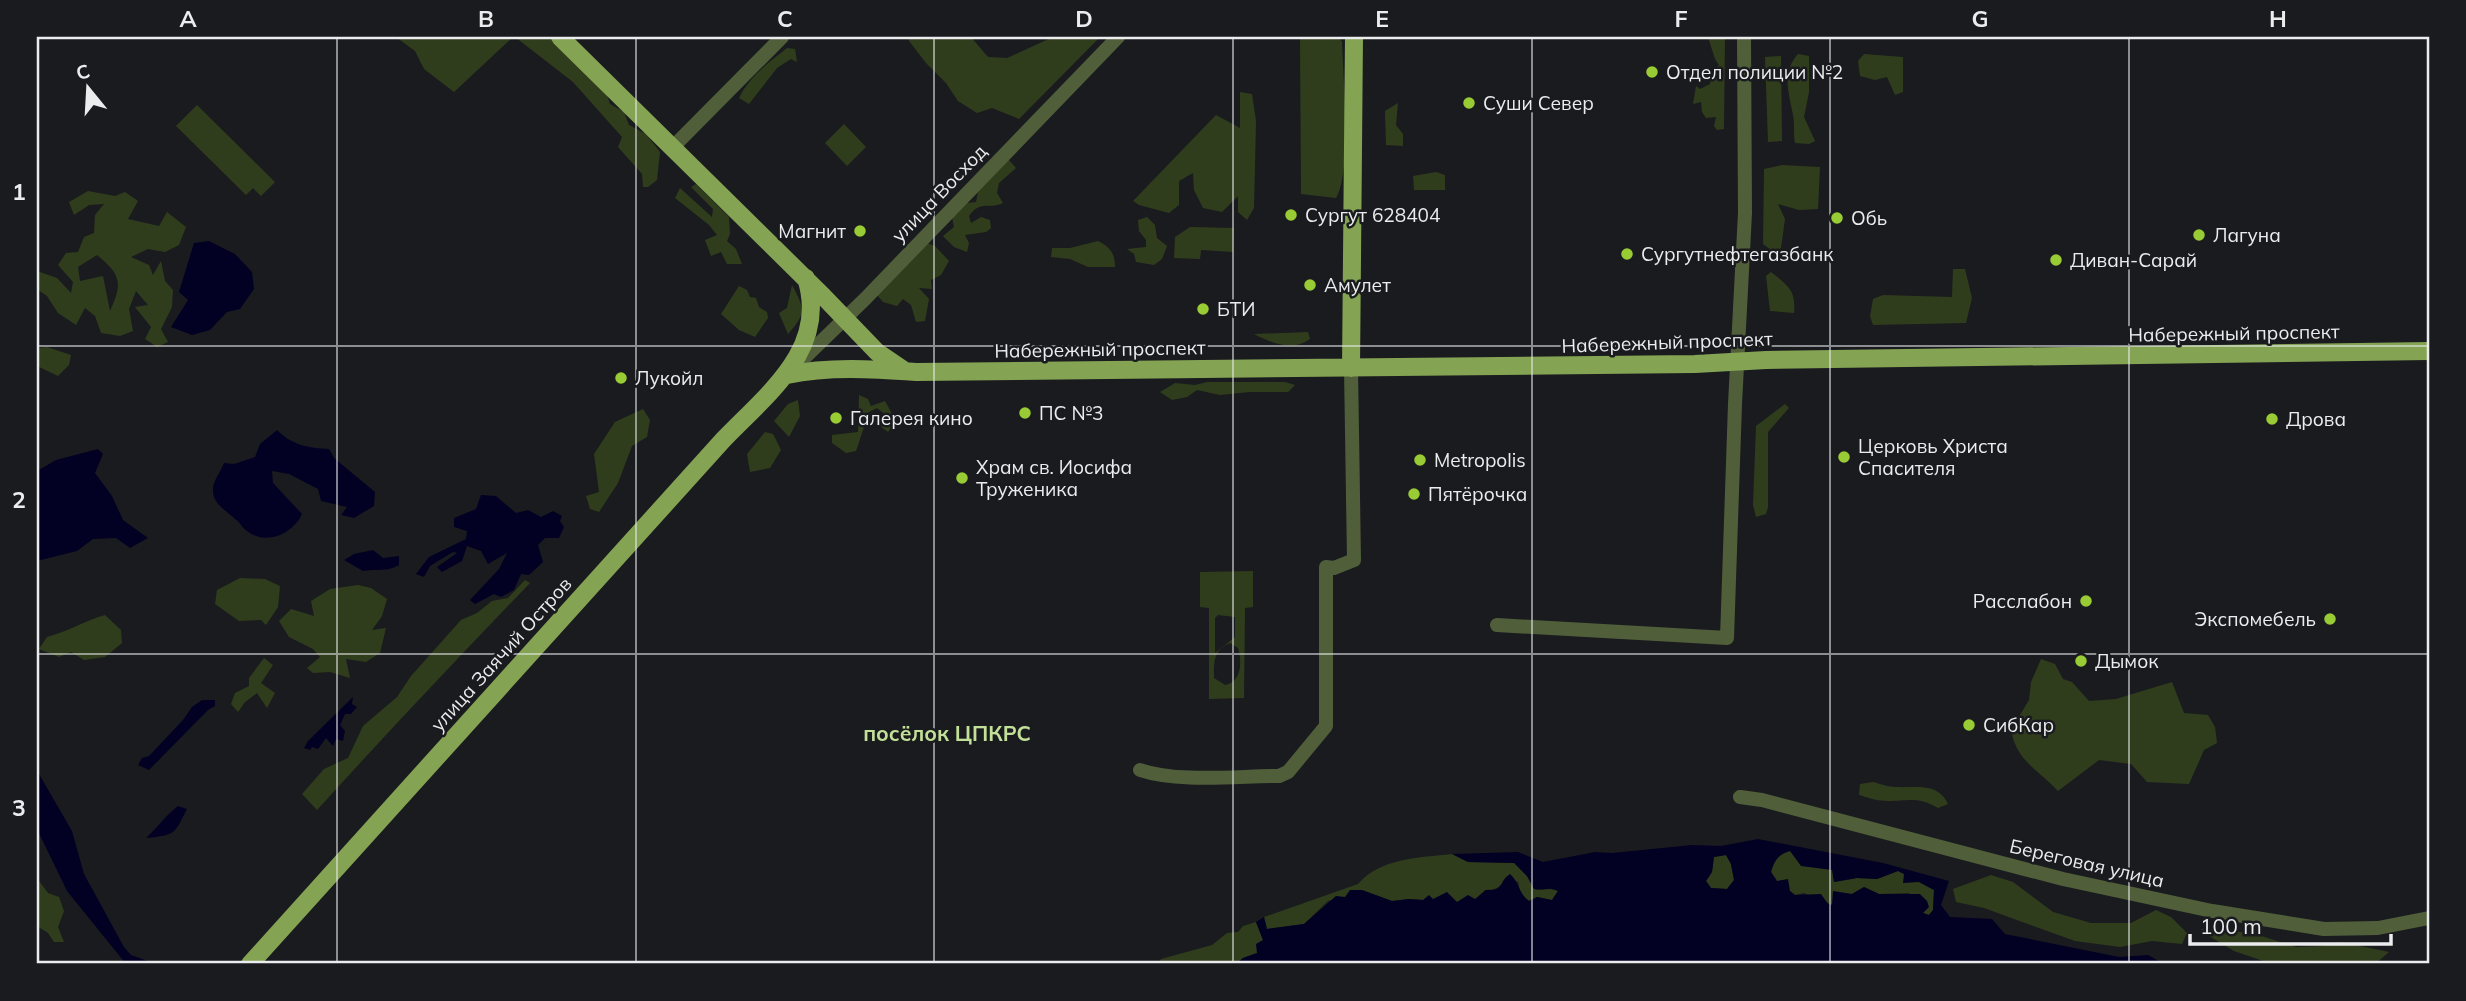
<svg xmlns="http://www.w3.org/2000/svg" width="2466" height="1001" viewBox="0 0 2466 1001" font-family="Mulish,sans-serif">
<rect width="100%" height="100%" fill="#1a1b1f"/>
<path fill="#303d1c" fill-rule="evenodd" d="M396,37H513L454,92L424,69L415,51Z
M515,37H552L605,89L610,104L624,112L629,125L646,134L660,152L657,180L648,187H643L642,174L618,147L622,137L573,82Z
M908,37H971L988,57L1007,58L1053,37H1100L1019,119L992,108L977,113L958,101L946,83L926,63L909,41Z
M1300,37H1339L1342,42C1343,77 1352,171 1336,198L1301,194Z
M1708,37H1725L1724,129L1717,130L1714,126L1716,117L1706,118L1702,112L1701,102L1693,104L1696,86L1700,89L1710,84L1712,71L1719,65L1715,59Z
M787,48L795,49L797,62L791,59L777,68L749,104L739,98C749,77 769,62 787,48Z
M1798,54L1809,56V92L1804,117L1815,141L1809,144L1795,143C1793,133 1795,124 1793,115C1789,93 1781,73 1798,54Z
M1864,54L1903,57V92L1895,95L1887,77L1875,80L1860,76L1858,61Z
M1781,56L1782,141L1768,142L1765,57Z
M1240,92L1252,94L1256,121L1254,208L1247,220L1238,212V196L1222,212L1203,208L1194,190L1193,173L1179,181V205L1169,213L1139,205L1133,201L1216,115L1240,128Z
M1398,103L1396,125L1403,134V146L1386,145L1385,111Z
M197,105L275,182L261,196L253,188L246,195L176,126Z
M844,124L866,147L847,166L825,143Z
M1008,159L1016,168L999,183L997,193L1003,203C989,210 981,199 969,216L971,223L981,217L990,220L991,228L986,232L965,235L969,243L967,252L954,247L943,236L954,227L952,217L967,203L976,202L978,192Z
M1782,165L1820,167L1818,209L1799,210L1778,204L1785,219L1781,248L1775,253L1763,244L1764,169Z
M1436,172L1445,175V190H1414L1413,176Z
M696,184L729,217L730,234L727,241L736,249L742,264H727L721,252L711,256L705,240L717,235L709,225L675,198L680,188L712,217L713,209L691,187Z
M88,191L115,196L125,192L138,201L128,219L159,226L167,212L186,227L179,245L165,252L148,249L131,257L149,265L153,275L161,261L165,281L173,290L172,307L161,329L168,342L157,347L145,339L151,327L135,307L148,305L136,291L129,309L133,331L120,336L101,333L95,316L85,308L76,325L58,313L47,296L37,289V271L57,278L71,293L73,282L58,265L66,253L78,252L84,237L94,233L95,215L104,204L89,205L74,215L69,202ZM97,255C121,275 123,282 110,311L103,276L80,281L78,267Z
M1147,217L1155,225L1157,238L1167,246L1162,259L1154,265L1136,262L1134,254L1127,249L1146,247V240L1139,231L1138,220Z
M1190,227L1234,228L1233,252L1201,250L1200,259L1174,258L1175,237Z
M1098,241C1110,247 1115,253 1115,267H1088L1070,259L1051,257L1052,248H1070Z
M927,243L935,246L949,261L941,275L931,280L932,289L919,288L929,299L925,321L916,322L911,305L903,299L897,306L883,302L877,295Z
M1953,269H1965L1972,298L1966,323L1873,325L1870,316L1873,299L1883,295L1952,297Z
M1771,272C1788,286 1796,289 1794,313L1770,311L1766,276Z
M792,285C805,309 806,314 788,334L779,313L787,308Z
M739,286L747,290L750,297L756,298L759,307L767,312L768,318L755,337L739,330L721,314Z
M1308,332L1310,339C1292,352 1272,343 1254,334Z
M47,347L71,355L69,365L58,376L37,366V348Z
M1207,382H1285L1295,385L1288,392H1250L1220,395L1197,390L1187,397L1172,400L1160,392L1175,383L1195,385Z
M859,395L868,399L871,406L885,401L896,421L888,432L881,427L887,416L877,408L869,412L856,451L846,453L832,443V435L858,432Z
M798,400L800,416L789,437L774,421L788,404Z
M1785,404L1789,408L1768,432V507L1766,514L1756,517L1753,505L1756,426Z
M643,409L650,420L647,437L632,446L618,483L599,512L590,509L586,496L599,492L594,454L615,422Z
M765,432L773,434L781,450L770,468L750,472L747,454Z
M1253,571V607L1245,608L1244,698L1209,699V608L1200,607V572ZM1218,615L1235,617V637L1215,653V618ZM1230,643L1238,648C1242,661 1242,682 1225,685L1214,678C1214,662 1213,650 1230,643Z
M240,578L265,579L280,586L278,607L266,625L261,620L239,621L215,604L217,590Z
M525,580L530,583C458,658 387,733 317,810L302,794L324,769L348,758L363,726L397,697L411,676L461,620L477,613L492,601L508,598Z
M358,585L371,588L387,599L382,616L372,630L386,628L380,653L366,662L346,659L350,678L330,672L313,673L307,668L320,657L313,649L289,637L279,621L291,609L314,616L311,601L330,589Z
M105,615L121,630L122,643L105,657L84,660L71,652L59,657L39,649L47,637C67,632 84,621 105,615Z
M264,658L273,665L261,683L275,693L267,708L257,693L245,702L238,712L231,704L235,693L249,686V678Z
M2041,659L2055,664L2063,679L2072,682L2089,701L2116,699L2172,682L2184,713L2208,715L2215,727L2217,743L2204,750L2189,784L2147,782L2131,764L2099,760L2058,791C2037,768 2017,762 2011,730L2029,700L2031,682Z
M1873,782C1881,784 1888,787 1896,787C1916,788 1938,782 1948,804L1938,808C1917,796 1909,801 1888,801C1878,801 1869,798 1859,795L1860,784Z
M1790,851L1822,868L1833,870L1834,882L1857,878L1877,879L1898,871L1934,890L1933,910L1929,915L1923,913L1909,893L1879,894L1864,887L1833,905L1804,893L1795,895L1777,881L1771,872C1775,860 1778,854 1790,851Z
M1452,854L1468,862L1515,863L1527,876L1534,889C1543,891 1549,887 1558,891L1552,900L1537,897L1529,901L1521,895L1518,882L1506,877C1501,887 1497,890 1485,890L1475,900L1457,902L1409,899L1392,901L1362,890L1345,897L1328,901L1304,924L1267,929L1264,917L1358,884C1382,857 1419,858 1452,854Z
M1726,855L1731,864L1734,880L1727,889L1711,888L1706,881L1712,872L1714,857Z
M1991,875L2013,882L2053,912L2091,923H2131L2156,910L2171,917L2187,933L2182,944L2152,941L2120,947L2075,941L1984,908L1956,902L1953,889Z
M39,881L48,893L59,897L64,911L58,927L64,942H54L48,933L37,926V885Z
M1256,922L1263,940L1257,953L1243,958L1236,964H1157L1161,959L1212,945L1227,933L1238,932L1243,926Z
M2201,929L2252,933L2296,947L2321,946L2341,942L2389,952L2375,964H2272L2234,951L2209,936Z"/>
<path fill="#030123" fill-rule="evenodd" d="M209,241L235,254L252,272L254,289L240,309L227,312L210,330L192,335L171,327L188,300L179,292L194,243Z
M277,430C292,445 308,448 329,449L334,458L375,492L374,506L354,518L341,515L347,507L321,501L318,489L289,474L272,471L273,483L302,514C293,534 266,546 247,531C242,528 240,522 235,519C226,510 212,504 213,489C213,481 221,471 224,463L234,464L255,457L260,444Z
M98,449L103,454L95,473L112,496L123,520L148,538L130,548L116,538L93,539L77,551L37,561V471L56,460Z
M481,495L496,496L516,513L528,510L541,517L553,511L562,516L560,521L564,527L559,538H545L538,545L543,562L529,575L521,574L514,590L501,597L494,594L475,604L470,600L499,569L507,553L488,564L481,551L467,546L462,561L442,572L437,567L457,553L453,552L430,566L424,577L416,574L429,557L466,539L467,531L454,527V518L476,509Z
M373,550L383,558L399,556V565C385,573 377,568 363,571L344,560L354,554Z
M353,697L352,704L357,707L351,714H345L340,725L345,731L343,741L336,739L333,746L326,738L318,749L312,747L310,750L304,748L308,741Z
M202,700H215V706L208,710L149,770L138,765L142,758L149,756L183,720L192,707Z
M37,765L39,774L72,831L84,874L124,947L131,955L156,964H126L67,891L37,829Z
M178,806L187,809C174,834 177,835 146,838C158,827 165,816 178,806Z
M1758,839L1883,863L1949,881L1941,905L1950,917L1992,919L2005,934L2119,957L2148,955L2164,964H1236L1243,958L1257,953L1256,944L1263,940L1256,922L1264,917L1267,929L1304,924L1336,896L1345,897L1350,890H1362L1392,901L1409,899L1423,900L1429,895L1433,899L1447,892L1457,902L1468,895L1475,899L1486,890C1505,891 1498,882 1510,874C1520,883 1518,893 1529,901L1537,897L1552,900L1558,891C1549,886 1543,891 1534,889L1527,876L1514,863L1468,862L1452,854L1518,852L1543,862L1595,852L1612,853L1692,845L1721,846ZM1790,851L1801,866L1832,870L1834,882L1857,878L1877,879L1898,871L1904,874L1903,883L1919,882L1934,890L1933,910L1929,915L1923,913L1929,907L1927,901L1920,894H1879L1864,887L1852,894L1833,891L1832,905L1828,904L1821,894L1795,895L1790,891L1788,879L1777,881L1771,872C1774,861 1778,854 1790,851ZM1726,855L1731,864L1734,880L1727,889L1711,888L1706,881L1712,872L1714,857Z"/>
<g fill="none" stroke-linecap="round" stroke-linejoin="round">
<path stroke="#505f3a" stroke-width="14" d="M672,148L782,37
M795,367L866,298L1118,37
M1497,625L1727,638L1735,404L1745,213L1744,37
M1140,770C1178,783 1238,776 1279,776L1288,772L1326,726V567L1334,568L1354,560L1351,368
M1740,797L1762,800L2063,879L2212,911L2324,929L2378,928L2429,918"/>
<path stroke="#84a353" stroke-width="18" d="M560,37L823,296L877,352L905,371
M1351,368L1354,37
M787,375C828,366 874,369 916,372L1695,364L1766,360L2429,351
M250,964L723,440C767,394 829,349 806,278"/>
</g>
<path fill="none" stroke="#ebecee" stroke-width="2" stroke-opacity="0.55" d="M337,37V964M636,37V964M934,37V964M1233,37V964M1532,37V964M1830,37V964M2129,37V964M37,346H2429M37,654H2429"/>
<g fill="#99cb35" stroke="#1a1b1f" stroke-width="2.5">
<circle cx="1652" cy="72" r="7"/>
<circle cx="1469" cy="103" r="7"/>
<circle cx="1291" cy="215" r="7"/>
<circle cx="1837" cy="218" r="7"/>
<circle cx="860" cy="231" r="7"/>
<circle cx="2199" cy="235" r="7"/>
<circle cx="1627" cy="254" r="7"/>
<circle cx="2056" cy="260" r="7"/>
<circle cx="1310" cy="285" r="7"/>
<circle cx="1203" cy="309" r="7"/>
<circle cx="621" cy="378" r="7"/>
<circle cx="1025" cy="413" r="7"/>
<circle cx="836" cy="418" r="7"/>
<circle cx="2272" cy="419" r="7"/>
<circle cx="1844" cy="457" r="7"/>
<circle cx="1420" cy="460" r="7"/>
<circle cx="962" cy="478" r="7"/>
<circle cx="1414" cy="494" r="7"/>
<circle cx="2086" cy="601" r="7"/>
<circle cx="2330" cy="619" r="7"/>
<circle cx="2081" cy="661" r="7"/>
<circle cx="1969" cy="725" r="7"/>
</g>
<g text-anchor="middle" stroke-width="5" stroke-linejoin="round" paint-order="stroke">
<g font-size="19" fill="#ebecee" stroke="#1a1b1f" text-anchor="start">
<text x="1666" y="79">Отдел полиции №2</text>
<text x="1483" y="110">Суши Север</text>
<text x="1305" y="222">Сургут 628404</text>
<text x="1851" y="225">Обь</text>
<text x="846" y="238" text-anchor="end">Магнит</text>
<text x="2213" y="242">Лагуна</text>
<text x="1641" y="261">Сургутнефтегазбанк</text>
<text x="2070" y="267">Диван-Сарай</text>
<text x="1324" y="292">Амулет</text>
<text x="1217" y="316">БТИ</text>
<text x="635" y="385">Лукойл</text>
<text x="1039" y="420">ПС №3</text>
<text x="850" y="425">Галерея кино</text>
<text x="2286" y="426">Дрова</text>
<text x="1858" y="453">Церковь Христа<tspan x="1858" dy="22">Спасителя</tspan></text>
<text x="1434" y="467">Metropolis</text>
<text x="976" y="474">Храм св. Иосифа<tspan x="976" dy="22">Труженика</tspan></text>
<text x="1428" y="501">Пятёрочка</text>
<text x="2072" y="608" text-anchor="end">Расслабон</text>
<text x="2316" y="626" text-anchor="end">Экспомебель</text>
<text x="2095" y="668">Дымок</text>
<text x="1983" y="732">СибКар</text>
</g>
<g font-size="19" fill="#ebecee" stroke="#1a1b1f">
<text transform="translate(939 193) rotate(-46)" y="7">улица Восход</text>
<text transform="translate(2234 333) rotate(-1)" y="7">Набережный проспект</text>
<text transform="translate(1667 342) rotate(-2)" y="7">Набережный проспект</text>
<text transform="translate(1100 349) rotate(-1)" y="7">Набережный проспект</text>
<text transform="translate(501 654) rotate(-48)" y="7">улица Заячий Остров</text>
<text transform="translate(2087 863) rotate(13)" y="7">Береговая улица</text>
</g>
<g font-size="21" font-weight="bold" fill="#c2e098" stroke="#1a1b1f">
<text x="947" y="741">посёлок ЦПКРС</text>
</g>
</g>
<rect width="2466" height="1001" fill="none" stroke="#1a1b1f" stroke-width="77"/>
<g transform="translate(88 88) rotate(342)" stroke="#1a1b1f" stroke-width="5" paint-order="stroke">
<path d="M0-5L12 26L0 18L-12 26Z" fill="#ebecee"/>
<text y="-10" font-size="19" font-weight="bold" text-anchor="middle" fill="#ebecee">С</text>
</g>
<path d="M2190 934v10h201v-10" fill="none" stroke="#ebecee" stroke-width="3.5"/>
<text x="2200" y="934" font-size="21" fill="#ebecee" stroke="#1a1b1f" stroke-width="5" paint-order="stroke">100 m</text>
<rect x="38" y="38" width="2390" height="924" fill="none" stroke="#ebecee" stroke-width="2.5"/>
<g font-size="23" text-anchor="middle" font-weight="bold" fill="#ebecee">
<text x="188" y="27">A</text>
<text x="486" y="27">B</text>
<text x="785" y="27">C</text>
<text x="1084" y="27">D</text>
<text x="1382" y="27">E</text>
<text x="1681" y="27">F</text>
<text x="1980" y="27">G</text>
<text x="2278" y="27">H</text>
<text x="19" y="200">1</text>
<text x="19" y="508">2</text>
<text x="19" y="816">3</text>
</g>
</svg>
